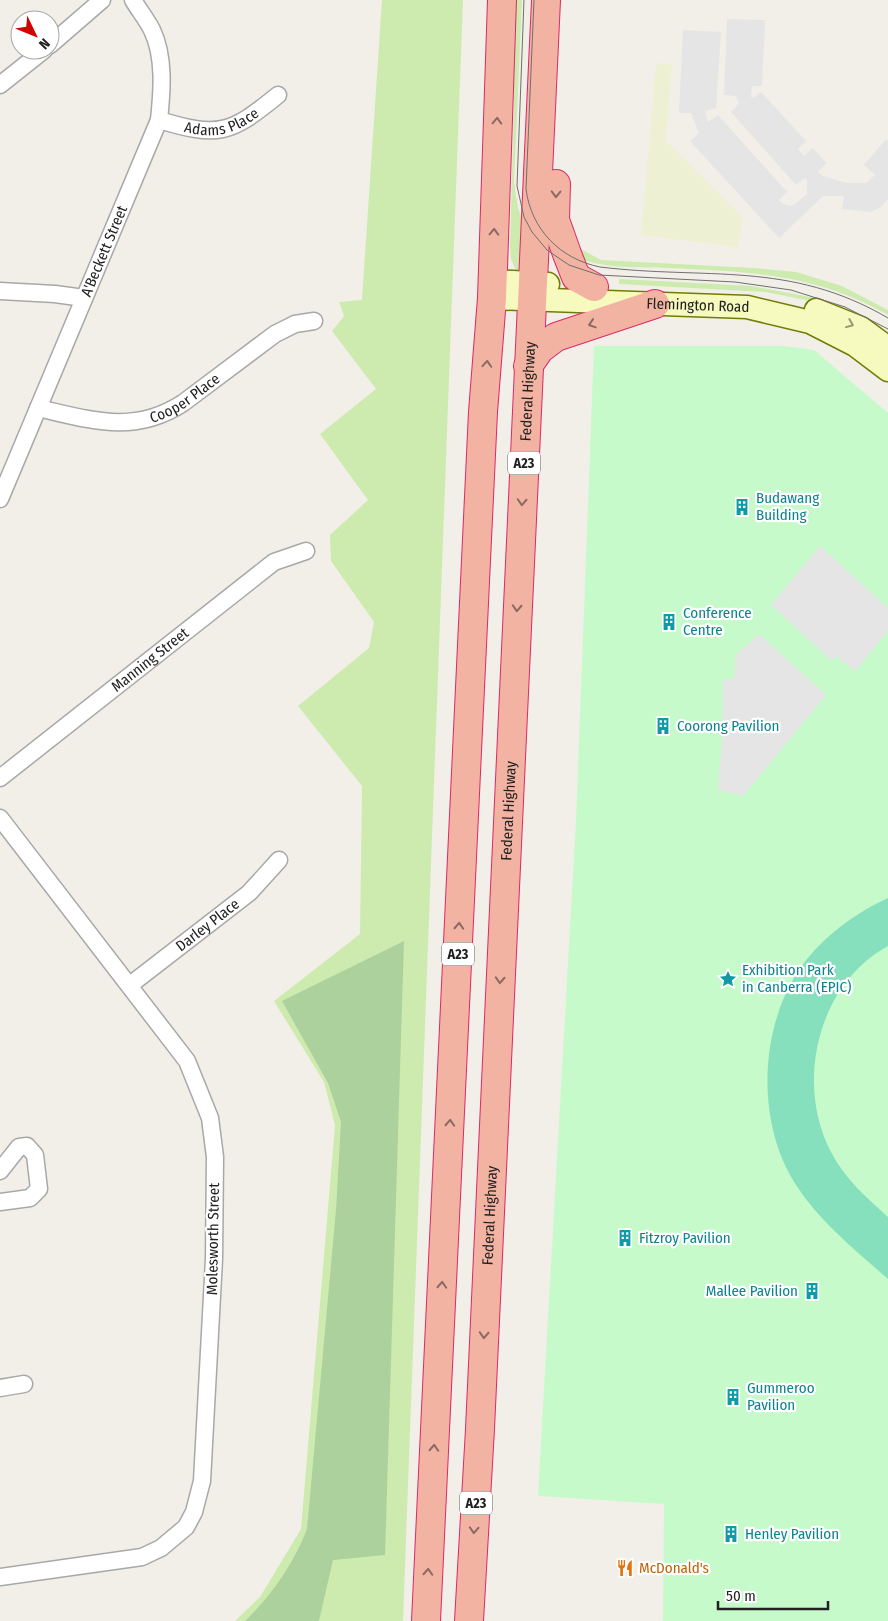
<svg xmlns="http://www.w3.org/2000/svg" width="888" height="1621" viewBox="0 0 888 1621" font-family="'Fira Sans Condensed',sans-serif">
<rect width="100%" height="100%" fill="#f2efe8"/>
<path fill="#eef0d4" d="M656,63L672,64L666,141L743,218L738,247L641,235Z"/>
<path fill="#cdebaf" d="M382,0H463L403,1621H235L260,1597L301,1529L335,1125L324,1082L274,1001L360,934L362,786L298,706L369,648L374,622L331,561L330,535L368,500L320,434L376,389L332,331L344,316L339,302L362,300Z
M511,0H522L514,182L518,208L523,221L526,275L516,271L511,259L510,247L514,106Z
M577,247L601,260L754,268L796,272L842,286L888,310V315C814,273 750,272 668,268C638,267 606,269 578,258Z
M619,279L751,286L816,298L815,302L766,292L619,284Z"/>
<path fill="#acd19d" d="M404,941L385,1555L333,1560L319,1621H245C272,1595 294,1563 307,1529L336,1210L341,1122L328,1083L282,1001Z"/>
<path fill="#c7facb" d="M594,346H785L814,350L888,413V1621H663L664,1504L538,1496L576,820Z"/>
<path fill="#87e0bd" d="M888,898V946C817,985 795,1083 831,1152C845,1179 866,1197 888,1217V1279C855,1250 820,1222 796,1185C759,1128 759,1044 790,985C810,946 849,916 888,898Z"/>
<path fill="#e5e5e5" d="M727,19L765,20L762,86H752L751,97L754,98L761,92L806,141L798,149L804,156L813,148L826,163L818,172L823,176L846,183H866L875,175L864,165L886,139L888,141V199L881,207L871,212L842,209L844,196H823L779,238L690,141L699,133L691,113H679L683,30L721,32L716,108L705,111L708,122L718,115L787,192L779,200L783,204L790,206L795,204L807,194V179L804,178L796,185L731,112L739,104L736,96L724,95Z
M820,546L888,608V631L855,671L836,656L832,661L771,605Z
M759,634L826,695L743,796L718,790L722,741L723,679H734L736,655Z"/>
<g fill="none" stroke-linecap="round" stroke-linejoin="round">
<g stroke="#a8a8a8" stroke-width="19">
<g id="minor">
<path d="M50,45L102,0"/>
<path d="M0,85L44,50"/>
<path id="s1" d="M159,120C219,138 230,134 278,95"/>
<path d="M0,291L55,294L84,298"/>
<path id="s2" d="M38,408C91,420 134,435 183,403L275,334L295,324L314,321"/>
<path id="s3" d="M0,499L159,120C162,92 165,57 152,30C147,20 139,10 133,0"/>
<path id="s4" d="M0,778L274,562L306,551"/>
<path d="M0,818L187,1061L210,1118L215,1157L214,1259L202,1481L194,1512L186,1527L161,1548L142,1557L0,1577"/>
<path id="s5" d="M130,985L249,893L279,860"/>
<path d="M0,1171L19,1147L27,1146L35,1155L39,1189L30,1198L0,1202"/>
<path d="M0,1388L24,1384"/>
</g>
</g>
<g stroke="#707d04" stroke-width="25">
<g id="secondary">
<path d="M492,281L548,284"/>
<path id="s6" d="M492,298L747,307L810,322L855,345L888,370"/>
<path d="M816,310L861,328L888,348"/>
</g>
</g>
<g stroke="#dd2867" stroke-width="30">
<g id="trunk">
<path d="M556,184L555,220L567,254L576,277L594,287"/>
<path d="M528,366L540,349L556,337L655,304"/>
<path d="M426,1621L483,412L492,298L502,0"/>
<path id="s7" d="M469,1621L480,1429L546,0"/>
</g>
</g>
<use href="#minor" stroke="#fff" stroke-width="16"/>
<use href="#secondary" stroke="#f7fabe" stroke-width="22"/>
<use href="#trunk" stroke="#f2b3a2" stroke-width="28"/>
<path stroke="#6f6f6f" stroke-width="1" d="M524,0L517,186L524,217L532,232L547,250L569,265L599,275L735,282L791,290L845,307L888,329
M534,0L526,189C531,229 560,259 600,267C706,280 789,260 888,318"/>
</g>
<defs><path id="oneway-chevron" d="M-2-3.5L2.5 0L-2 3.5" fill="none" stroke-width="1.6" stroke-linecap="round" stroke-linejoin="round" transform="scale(1.25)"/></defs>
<g stroke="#8a6a62">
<use href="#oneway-chevron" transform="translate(497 121) rotate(-88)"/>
<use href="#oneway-chevron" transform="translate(556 194) rotate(91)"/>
<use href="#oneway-chevron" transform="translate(494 232) rotate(-88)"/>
<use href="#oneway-chevron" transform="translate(592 324) rotate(162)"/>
<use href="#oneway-chevron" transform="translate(487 364) rotate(-86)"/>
<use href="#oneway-chevron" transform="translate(522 502) rotate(93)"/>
<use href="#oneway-chevron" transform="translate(517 608) rotate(93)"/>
<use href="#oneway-chevron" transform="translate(459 926) rotate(-87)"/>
<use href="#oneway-chevron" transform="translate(500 980) rotate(93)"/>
<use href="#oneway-chevron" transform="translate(450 1123) rotate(-87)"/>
<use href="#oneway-chevron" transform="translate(442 1285) rotate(-87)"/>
<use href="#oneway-chevron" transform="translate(484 1335) rotate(93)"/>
<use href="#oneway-chevron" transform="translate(434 1448) rotate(-87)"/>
<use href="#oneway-chevron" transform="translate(474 1530) rotate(93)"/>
<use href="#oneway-chevron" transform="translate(428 1572) rotate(-87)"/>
</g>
<use stroke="#979877" href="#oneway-chevron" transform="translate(850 324) rotate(22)"/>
<defs>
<g id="building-bare" transform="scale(1.35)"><path d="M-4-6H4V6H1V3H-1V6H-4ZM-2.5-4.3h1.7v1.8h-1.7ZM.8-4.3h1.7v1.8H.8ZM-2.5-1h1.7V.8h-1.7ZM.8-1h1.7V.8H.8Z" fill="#0f9aa8" stroke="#fff" stroke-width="2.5" paint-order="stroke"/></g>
<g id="sight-bare" transform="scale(1.35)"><path d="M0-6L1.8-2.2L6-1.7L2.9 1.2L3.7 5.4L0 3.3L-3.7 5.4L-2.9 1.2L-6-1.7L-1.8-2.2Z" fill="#0f9aa8" stroke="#fff" stroke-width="2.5" paint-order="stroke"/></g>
<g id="restaurant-bare" transform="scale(1.35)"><path d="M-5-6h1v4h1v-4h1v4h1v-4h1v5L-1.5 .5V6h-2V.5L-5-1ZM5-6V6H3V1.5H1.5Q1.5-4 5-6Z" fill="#e8710a" stroke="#fff" stroke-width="2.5" paint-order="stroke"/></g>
</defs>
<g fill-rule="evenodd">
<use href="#building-bare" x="742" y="507"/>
<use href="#building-bare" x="669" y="622"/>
<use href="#building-bare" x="663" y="726"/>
<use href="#sight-bare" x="728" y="979"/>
<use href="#building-bare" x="625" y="1238"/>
<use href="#building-bare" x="812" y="1291"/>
<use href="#building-bare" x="733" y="1397"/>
<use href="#building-bare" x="731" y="1534"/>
<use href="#restaurant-bare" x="625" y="1568"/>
</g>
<g text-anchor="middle" stroke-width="4.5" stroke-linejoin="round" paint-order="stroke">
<g fill="#fff" stroke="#646464" stroke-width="1">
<rect x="508" y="451.5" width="32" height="23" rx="4"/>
<rect x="442" y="942.5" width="32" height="23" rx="4"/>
<rect x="460" y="1491.5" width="32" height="23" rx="4"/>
</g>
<g font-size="14" font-weight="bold" fill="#212121">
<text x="524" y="468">A23</text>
<text x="458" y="959">A23</text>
<text x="476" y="1508">A23</text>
</g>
<g font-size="15" fill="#212121" stroke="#fff">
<text dy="5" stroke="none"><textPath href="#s1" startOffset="65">Adams Place</textPath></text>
<text dy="5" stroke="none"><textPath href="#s3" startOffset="269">A'Beckett Street</textPath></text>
<text dy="5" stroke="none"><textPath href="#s6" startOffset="206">Flemington Road</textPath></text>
<text dy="5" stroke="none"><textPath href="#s7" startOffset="1231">Federal Highway</textPath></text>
<text dy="5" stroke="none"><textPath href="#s2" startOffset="154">Cooper Place</textPath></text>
<text dy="5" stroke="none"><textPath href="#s4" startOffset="191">Manning Street</textPath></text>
<text dy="5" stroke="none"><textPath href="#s7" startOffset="811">Federal Highway</textPath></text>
<text dy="5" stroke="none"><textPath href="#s5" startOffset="98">Darley Place</textPath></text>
<text dy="5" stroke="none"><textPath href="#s7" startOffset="406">Federal Highway</textPath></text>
<text transform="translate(213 1239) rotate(-89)" y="5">Molesworth Street</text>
</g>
<g font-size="15" fill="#0d838f" stroke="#fff" text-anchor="start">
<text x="756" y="503">Budawang<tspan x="756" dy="17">Building</tspan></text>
<text x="683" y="618">Conference<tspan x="683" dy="17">Centre</tspan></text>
<text x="677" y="731">Coorong Pavilion</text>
<text x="742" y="975">Exhibition Park<tspan x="742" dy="17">in Canberra (EPIC)</tspan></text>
<text x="639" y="1243">Fitzroy Pavilion</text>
<text x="798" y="1296" text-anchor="end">Mallee Pavilion</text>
<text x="747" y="1393">Gummeroo<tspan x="747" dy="17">Pavilion</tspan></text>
<text x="745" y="1539">Henley Pavilion</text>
</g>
<g font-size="15" fill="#c56008" stroke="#fff" text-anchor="start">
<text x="639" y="1573">McDonald's</text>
</g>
</g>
<g transform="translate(35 35) rotate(133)"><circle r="24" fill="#ffffff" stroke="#a6a6a6"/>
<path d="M0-4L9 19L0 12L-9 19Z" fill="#d30001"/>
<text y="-8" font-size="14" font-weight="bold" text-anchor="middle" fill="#212121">N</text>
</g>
<path d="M718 1601v8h110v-8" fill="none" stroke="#212121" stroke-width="2.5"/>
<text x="726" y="1601" font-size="15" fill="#212121" stroke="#ffffff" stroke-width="4" paint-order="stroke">50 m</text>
</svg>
